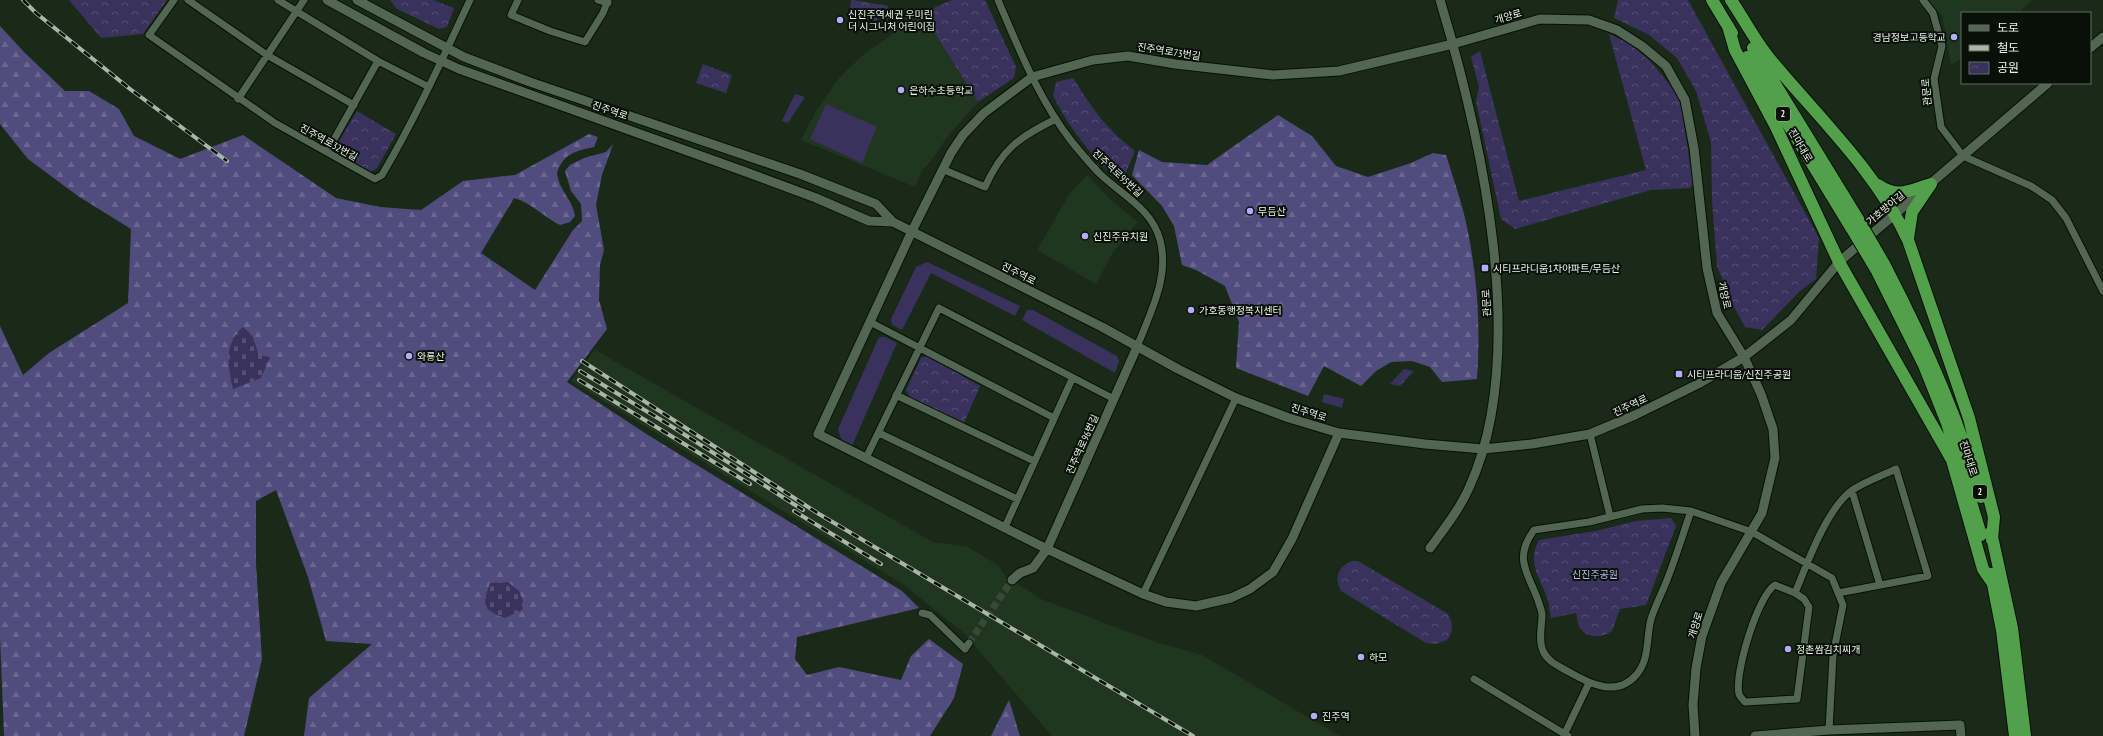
<svg xmlns="http://www.w3.org/2000/svg" width="2103" height="736" viewBox="0 0 2103 736" font-family="'PT Sans Narrow','Noto Sans KR',sans-serif">
<defs>
<pattern id="forest-firs" width="22" height="20" patternUnits="userSpaceOnUse"><rect width="22" height="20" fill="#524b7d"/><path d="M5 1l3.5 6h-7zM16 11l3.5 6h-7z" fill="#6b668f"/></pattern>
<pattern id="cemetery-stones" width="16" height="16" patternUnits="userSpaceOnUse"><rect width="16" height="16" fill="#39325c"/><path d="M2 7V4a2 2 0 0 1 4 0v3zM10 15v-3a2 2 0 0 1 4 0v3z" fill="#565073"/></pattern>
<pattern id="park-crowns" width="20" height="18" patternUnits="userSpaceOnUse"><rect width="20" height="18" fill="#39325c"/><path d="M2 6a3 3 0 1 1 6 0M12 15a3 3 0 1 1 6 0" fill="none" stroke="#565073"/></pattern>
</defs>
<rect width="100%" height="100%" fill="#1a2a18"/>
<path fill="#21361f" d="M1927,0H2032L2018,13H1962V58L1951,65L1942,15Z
M922,13L978,102L947,137L931,161L923,169L915,187L801,140L816,111L839,78L864,54Z
M1087,175L1113,202L1138,222L1113,252L1096,284L1037,250L1070,193Z
M595,350L933,542L968,547L999,566L1005,576L1041,599L1155,642L1202,655L1340,736H1052L964,633L904,585L571,381Z"/>
<path fill="#39325c" d="M795,94L805,97L788,123L782,121Z
M826,104L877,127L862,163L810,139Z
M927,262L1020,306L1015,316L931,273L902,330L892,325L891,319L916,267Z
M1027,310H1033L1117,356L1119,361L1115,373L1022,320Z
M879,337H885L897,343L852,446L841,439L838,429Z
M1324,394L1344,399L1342,408L1322,402Z"/>
<path fill="url(#forest-firs)" d="M0,26L25,53L65,91H89L119,109L134,136L180,159L243,135L336,198L380,207L421,210L463,181L515,175L589,134L598,137L594,147C575,151 563,154 557,173C559,191 573,200 575,216L570,222L560,225C544,217 530,202 514,198L481,253L535,290L573,230L582,221L581,204L571,191L565,171L570,165L584,158L606,152L613,144L602,175L596,205L604,250L600,265L599,300L607,329L567,382L648,435L902,591L919,608L797,637L795,659L807,675L839,667L901,680L911,656L929,639L963,664L954,698L930,736H304L309,698L372,644L326,641L308,577L276,490L256,501V564L262,659L244,736H4L0,637V326L23,375L49,353L128,303L131,229L78,196L28,159L0,124Z
M1278,115L1312,136L1336,166L1368,177L1411,163L1433,153L1446,155C1452,175 1459,194 1464,214C1477,268 1481,324 1477,379L1442,382L1430,367L1412,361L1391,362L1376,371L1361,386L1324,366L1308,396L1236,368L1239,322L1225,286L1196,270L1182,265L1174,226L1162,206L1132,175L1139,150L1162,162L1207,165Z
M1009,700L1020,736H991Z"/>
<path fill="url(#cemetery-stones)" d="M243,327L252,335L259,355L270,357L261,378L233,389C228,369 223,343 243,327Z
M508,582L519,591L524,604L522,610L505,618C482,610 482,605 490,583Z"/>
<path fill="url(#park-crowns)" d="M69,0H167L143,34L101,38Z
M390,0H433L454,8L447,27L439,29L397,9Z
M851,0H853L889,6L875,22L869,12L849,14Z
M952,0H985L1016,67L1014,78L978,102L922,13Z
M1618,0H1688L1819,238L1816,279L1800,291L1762,330L1745,327L1733,305L1717,266L1712,201L1711,142L1696,91L1677,58L1649,35L1614,18Z
M1609,34L1629,43L1651,62L1669,84L1680,100L1693,183L1690,188L1651,190L1515,229L1501,219L1476,101L1479,87L1471,57L1480,51L1519,201L1646,170Z
M703,64L732,75L726,93L696,83Z
M1073,78C1093,110 1106,128 1135,151L1122,182C1094,160 1068,127 1053,95L1056,82Z
M357,111L396,134L377,168L371,172L338,154L336,146Z
M927,356L980,386L964,423L910,397L906,390L921,358Z
M1404,369L1414,371L1400,386L1390,384Z
M1671,518L1676,526L1646,605L1620,609L1612,631C1602,638 1588,639 1580,628C1578,625 1577,617 1576,613L1551,618C1550,611 1549,603 1547,597C1539,577 1527,561 1539,540L1596,531L1636,521Z
M1352,561H1358L1448,614C1453,624 1454,631 1447,640L1436,644L1426,643L1341,591C1334,579 1338,566 1352,561Z"/>
<g fill="none" stroke-linecap="round" stroke-linejoin="round">
<path stroke="#394837" stroke-width="7" stroke-dasharray="7 3.5" stroke-linecap="butt" d="M969,643L1012,580"/>
<g stroke="#041203" stroke-width="9">
<path id="street" d="M174,0L149,35L275,123L375,179L382,175C415,119 442,60 470,0
M188,0L267,55L354,105
M278,0L378,61L429,87
M518,0L511,15L550,31L585,42L603,13L608,0
M598,0L608,3
M998,0C1019,49 1039,100 1072,142C1081,153 1090,164 1100,174C1122,195 1152,209 1160,240C1170,277 1150,313 1137,347
M1923,0L1933,13L1942,46L1934,79L1941,127L1963,156L2031,186L2052,200L2066,218L2103,291
M238,99L304,0
M327,152L378,61
M942,169L985,187C1002,149 1019,137 1056,119
M870,322L1054,418
M896,395L1034,461
M879,433L1017,499
M1590,434L1610,516
M866,458L939,308L1114,399
M1852,491L1880,585
M1691,511C1683,534 1676,557 1667,580C1662,593 1655,606 1651,619C1646,638 1650,658 1637,674C1617,698 1590,684 1569,672C1559,666 1548,662 1543,651C1538,640 1542,626 1542,615C1542,610 1539,605 1538,600C1528,573 1513,559 1534,530L1589,522L1642,509L1662,508L1691,511L1752,532L1832,578L1843,605L1833,655L1829,730
M1005,527L1072,379
M1795,593L1775,585C1758,595 1734,674 1739,694C1740,697 1743,700 1745,702L1797,699L1809,607L1804,599L1795,593C1807,564 1826,510 1851,491C1864,482 1881,476 1896,469L1928,576L1838,593
M1143,594L1236,398
M922,613L930,615L965,649L969,643
M1474,679L1568,736
M1564,735L1589,683"/>
</g>
<g stroke="#041203" stroke-width="11">
<path id="secondary" d="M327,0L424,53L459,69L746,172L816,198L869,221L893,222L1102,327L1178,369L1236,398L1289,418L1339,433L1425,444L1483,449L1532,444L1590,434L1635,415L1698,384L1744,357L1791,320L1839,262L2048,83
M357,0L464,57L530,82L800,174L876,204L893,222
M2090,48L2103,37
M1339,433L1292,539L1273,572L1250,589L1231,598L1196,606L1166,602L1143,594L1047,549L818,434L912,231L951,153L963,135L984,113L1032,77L1093,60L1128,56L1175,64L1273,75L1339,71L1453,44L1540,19L1589,20L1617,30L1642,46L1666,66L1685,100L1694,148L1707,268L1717,313L1744,357L1761,394L1773,429L1775,458L1762,513L1721,583L1702,636L1696,668L1693,705L1695,736
M1430,548C1444,529 1459,510 1469,488C1531,353 1481,136 1440,0
M1012,580L1020,573L1033,568L1047,549L1137,347
M1755,736L1829,730L1960,725L1961,736"/>
</g>
<g stroke="#041203" stroke-width="14">
<path id="highway" d="M1712,0L1732,33
M1731,0C1744,19 1755,41 1770,59C1818,117 1876,171 1908,240L1969,418L1994,517L1992,540
M1728,26L1735,50L1776,127L1839,262L1952,460L1983,569L1992,582
M1753,48L1859,221
M1747,57L1852,229
M1878,185C1898,199 1910,190 1931,184L1912,212L1908,238
M1884,264C1923,339 1958,416 1981,497
M1877,271L1924,365L1947,423L1981,535
M1991,532L2012,628L2025,736
M1991,574L2002,630L2015,736"/>
</g>
<use href="#street" stroke="#536651" stroke-width="7"/>
<use href="#secondary" stroke="#536651" stroke-width="9"/>
<use href="#highway" stroke="#53a04a" stroke-width="12"/>
<g stroke="#a9b6a8" stroke-width="4">
<path id="rail" d="M23,0L36,13L130,89L227,161
M582,361L819,514L1193,736
M580,371L671,426L803,510
M579,380L750,484
M794,511L881,564"/>
</g>
<use href="#rail" stroke="#091008" stroke-width="2.5" stroke-dasharray="8" stroke-linecap="butt"/>
<g stroke="#041203" stroke-width="14" stroke-linecap="butt">
<path id="highway-bridge" d="M1859,221L1884,264
M1852,229L1877,271"/>
</g>
<use href="#highway-bridge" stroke="#53a04a" stroke-width="12"/>
</g>
<g fill="#b5acf8" stroke="#091008" stroke-width="1.5">
<circle cx="840" cy="20" r="4"/>
<circle cx="1954" cy="37" r="4"/>
<circle cx="901" cy="90" r="4"/>
<circle cx="1250" cy="211" r="4"/>
<circle cx="1085" cy="236" r="4"/>
<rect x="1481" y="264" width="8" height="8" rx="2"/>
<circle cx="1191" cy="310" r="4"/>
<circle cx="409" cy="356" r="4"/>
<rect x="1675" y="370" width="8" height="8" rx="2"/>
<circle cx="1788" cy="649" r="4"/>
<circle cx="1361" cy="657" r="4"/>
<circle cx="1314" cy="716" r="4"/>
</g>
<g text-anchor="middle" stroke-width="4" stroke-linejoin="round" paint-order="stroke">
<g fill="#091008" stroke="#a6b0a6" stroke-width="1">
<rect x="1776" y="107" width="14" height="14" rx="3"/>
<rect x="1973" y="485" width="14" height="14" rx="3"/>
</g>
<g font-size="9" font-weight="bold" fill="#eaf5e9">
<text x="1783" y="117">2</text>
<text x="1980" y="495">2</text>
</g>
<g font-size="10" fill="#eaf5e9" stroke="#091008" text-anchor="start">
<text x="848" y="18">신진주역세권 우미린<tspan x="848" dy="12">더 시그니처 어린이집</tspan></text>
<text x="1946" y="41" text-anchor="end">경남정보고등학교</text>
<text x="909" y="94">은하수초등학교</text>
<text x="1258" y="215">무듬산</text>
<text x="1093" y="240">신진주유치원</text>
<text x="1493" y="272">시티프라디움1차아파트/무듬산</text>
<text x="1199" y="314">가호동행정복지센터</text>
<text x="417" y="360">와룡산</text>
<text x="1687" y="378">시티프라디움/신진주공원</text>
<text x="1796" y="653">정촌쌈김치찌개</text>
<text x="1369" y="661">하모</text>
<text x="1322" y="720">진주역</text>
</g>
<g font-size="10" fill="#eaf5e9" stroke="#091008">
<text transform="translate(1508 16) rotate(-16)" y="4">개양로</text>
<text transform="translate(1169 51) rotate(9)" y="4">진주역로73번길</text>
<text transform="translate(1926 92) rotate(-95)" y="4">관문로</text>
<text transform="translate(610 110) rotate(19)" y="4">진주역로</text>
<text transform="translate(329 142) rotate(29)" y="4">진주역로32번길</text>
<text transform="translate(1801 145) rotate(59)" y="4">진마대로</text>
<text transform="translate(1118 173) rotate(43)" y="4">진주역로95번길</text>
<text transform="translate(1885 208) rotate(-40)" y="4">가호방아길</text>
<text transform="translate(1019 273) rotate(27)" y="4">진주역로</text>
<text transform="translate(1725 295) rotate(77)" y="4">개양로</text>
<text transform="translate(1486 303) rotate(-93)" y="4">관문로</text>
<text transform="translate(1630 405) rotate(-25)" y="4">진주역로</text>
<text transform="translate(1309 412) rotate(17)" y="4">진주역로</text>
<text transform="translate(1082 444) rotate(-66)" y="4">진주역로96번길</text>
<text transform="translate(1969 458) rotate(72)" y="4">진마대로</text>
<text transform="translate(1695 625) rotate(-73)" y="4">개양로</text>
</g>
<g font-size="10" fill="#bcb5f5" stroke="#091008">
<text x="1595" y="578">신진주공원</text>
</g>
</g>
<rect x="1961" y="12" width="130" height="72" fill="#091008" stroke="#636c62"/>
<rect x="1969" y="25" width="20" height="6" fill="#536651" stroke="#636c62"/>
<text x="1997" y="32" font-size="12" fill="#eaf5e9">도로</text>
<rect x="1969" y="45" width="20" height="6" fill="#a9b6a8" stroke="#636c62"/>
<text x="1997" y="52" font-size="12" fill="#eaf5e9">철도</text>
<rect x="1969" y="62" width="20" height="12" fill="url(#park-crowns)" stroke="#636c62"/>
<text x="1997" y="72" font-size="12" fill="#eaf5e9">공원</text>
</svg>
